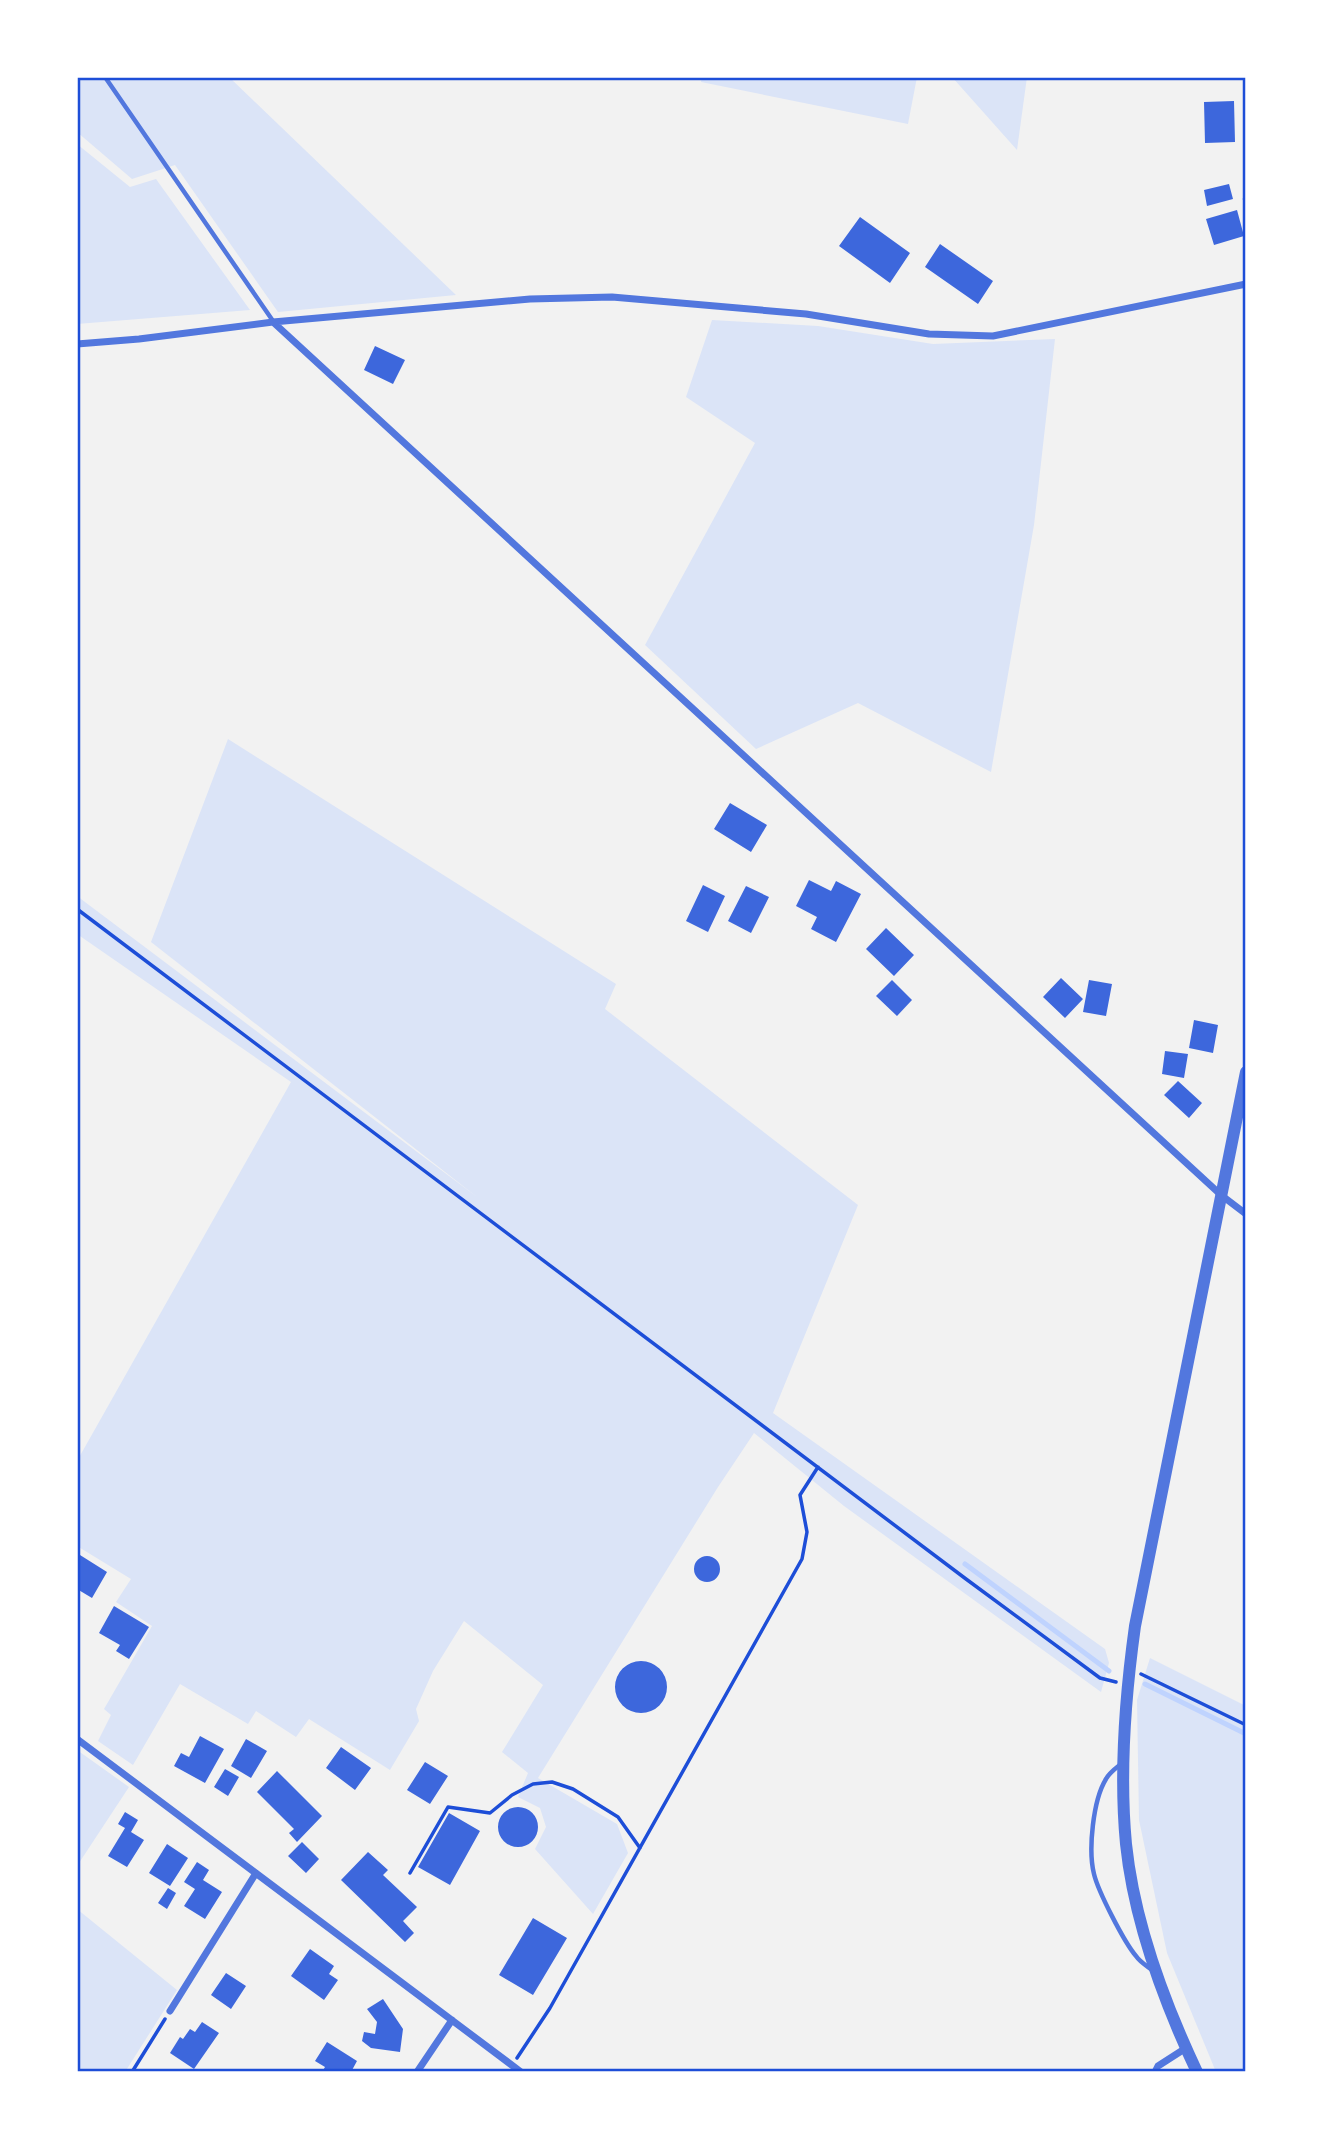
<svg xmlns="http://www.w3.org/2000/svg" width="1323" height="2149" viewBox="0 0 1323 2149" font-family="'Roboto Condensed',sans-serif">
<rect width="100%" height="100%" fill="#f2f2f2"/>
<path fill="#dbe4f7" d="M77,77H229L456,295L278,312L175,165L132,179L77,132Z
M702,77H917L908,124L701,82Z
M952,77H1027L1017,150Z
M77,144L130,187L156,179L250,310L77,324Z
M712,320L818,326L933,344L1055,339L1034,525L991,772L858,703L756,749L645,645L755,443L686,397Z
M228,739L616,984L605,1009L858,1205L773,1413L1105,1649L1109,1663L1101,1692L844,1506L754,1433L718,1487L538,1778L617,1824L628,1853L593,1914L535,1849L546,1827L540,1808L518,1797L528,1773L502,1752L543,1685L464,1621L433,1671L416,1709L419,1721L390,1770L309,1719L296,1737L256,1711L248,1724L180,1684L133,1765L98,1741L111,1715L104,1709L152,1626L116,1602L131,1579L77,1546V1461L291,1082L77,934V896L477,1197L151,942Z
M1150,1658L1246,1706V2072H1216L1167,1953L1139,1820L1137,1700Z
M77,1750L129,1787L77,1866Z
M77,1909L177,1990L125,2072H77Z"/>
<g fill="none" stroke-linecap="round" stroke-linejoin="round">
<path stroke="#bfd3fe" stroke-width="5" d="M965,1564L1109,1671
M1145,1684L1246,1734"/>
</g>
<path fill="#3d67dc" d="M1234,101L1235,142L1205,143L1204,102Z
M1229,184L1233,199L1207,206L1204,190Z
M1237,210L1244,236L1214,245L1206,219Z
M860,217L910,253L890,283L839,246Z
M940,244L993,281L978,304L925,267Z
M375,346L405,360L393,384L364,370Z
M730,803L767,825L751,852L714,829Z
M809,880L831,891L836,881L861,894L836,942L811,929L817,917L796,906Z
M703,885L725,896L708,932L686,921Z
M746,886L769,897L751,933L728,921Z
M886,928L914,955L894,976L866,949Z
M1061,978L1083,999L1065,1018L1043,997Z
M892,980L912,1000L897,1016L876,996Z
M1089,980L1112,984L1106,1016L1083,1012Z
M1194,1020L1218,1025L1213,1053L1189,1048Z
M1165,1051L1188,1054L1184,1078L1162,1074Z
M1178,1081L1202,1103L1189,1118L1164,1095Z
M80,1555L107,1572L92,1598L77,1589V1560Z
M694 1569a13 13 0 1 1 26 0a13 13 0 1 1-26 0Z
M114,1606L149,1627L129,1659L116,1651L120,1645L99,1633Z
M615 1687a26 26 0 1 1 52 0a26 26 0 1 1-52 0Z
M200,1736L224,1749L205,1783L174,1766L181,1753L189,1757Z
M246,1739L267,1751L251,1778L231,1766Z
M341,1747L371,1768L355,1790L326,1768Z
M425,1762L448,1776L430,1804L407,1790Z
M225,1769L239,1777L228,1796L214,1787Z
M277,1771L322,1816L297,1842L289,1833L294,1829L257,1792Z
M498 1827a20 20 0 1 1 40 0a20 20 0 1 1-40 0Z
M125,1812L138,1820L131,1832L144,1840L127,1867L108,1856L125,1828L118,1824Z
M449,1813L480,1831L450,1885L418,1867Z
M302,1842L319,1859L306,1873L288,1856Z
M167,1844L188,1858L170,1886L149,1873Z
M368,1852L388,1870L383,1875L417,1907L403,1921L414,1933L405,1942L341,1880Z
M197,1862L209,1870L203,1880L222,1892L205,1919L184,1906L195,1889L184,1882Z
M168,1888L176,1893L167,1909L158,1903Z
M533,1918L567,1938L533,1995L499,1975Z
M310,1949L334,1966L329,1974L338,1980L324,2000L291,1976Z
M226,1973L246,1986L231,2009L211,1995Z
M383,1999L403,2029L400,2052L371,2048L362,2041L364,2032L375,2034L377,2022L367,2009Z
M202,2022L219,2033L194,2069L170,2053L180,2037L183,2039L190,2029L195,2032Z
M327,2042L357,2061L351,2072H322L325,2067L315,2061Z"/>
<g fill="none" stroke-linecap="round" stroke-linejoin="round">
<path stroke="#1d4ed8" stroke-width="3.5" d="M77,909L966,1579L1100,1678L1116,1682
M1141,1674L1246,1725
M410,1873L448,1807L490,1813L512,1795L533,1784L552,1782L573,1789L618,1817L640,1848
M517,2058L550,2008L802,1559L807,1532L800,1495L818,1467
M132,2072L165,2019"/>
<path stroke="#5277de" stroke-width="4.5" d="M105,77L273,321
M1245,199L1246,203
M1121,1764C1116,1768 1109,1773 1106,1779C1093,1800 1088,1850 1094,1874C1098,1891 1124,1942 1136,1956C1140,1962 1147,1966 1152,1970"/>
<path stroke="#5277de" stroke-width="7" d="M273,322L1221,1195L1246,1214
M77,344L139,339L273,322L530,299L612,297L806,314L929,334L993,336L1246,284
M77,1739L521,2072
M170,2011L256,1873
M417,2072L452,2020
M1155,2072L1158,2066L1186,2048"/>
<path stroke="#5277de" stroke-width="12" d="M1197,2072C1164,2002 1134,1921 1126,1844C1119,1771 1125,1698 1135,1626L1246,1072"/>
</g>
<rect width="1323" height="2149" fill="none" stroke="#ffffff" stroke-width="158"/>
<rect x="79" y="79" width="1165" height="1991" fill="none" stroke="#1d4ed8" stroke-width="2.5"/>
</svg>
